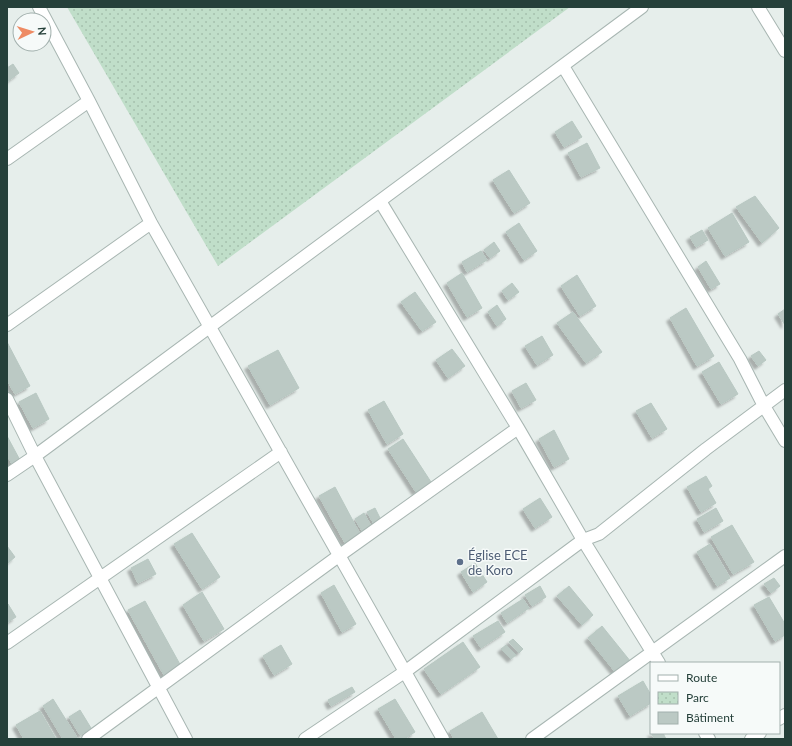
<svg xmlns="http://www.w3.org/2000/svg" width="792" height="746" viewBox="0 0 792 746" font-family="Lato,sans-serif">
<defs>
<pattern id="park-dots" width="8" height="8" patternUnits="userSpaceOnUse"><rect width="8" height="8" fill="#c0dec9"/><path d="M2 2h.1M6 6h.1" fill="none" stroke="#a5c0ad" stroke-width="1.8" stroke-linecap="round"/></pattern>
<filter id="shadow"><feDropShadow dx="-3.5" dy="3.5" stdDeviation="1" flood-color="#0004"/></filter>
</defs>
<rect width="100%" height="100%" fill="#e6eeeb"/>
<path fill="url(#park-dots)" d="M67,7H570L218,266Z"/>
<path fill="#bbc9c4" stroke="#b8c8c2" filter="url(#shadow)" d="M13,64L19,73L7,82V68Z
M572,121L582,137L564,147L555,132Z
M587,143L600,168L581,177L568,153Z
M509,170L530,203L514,213L493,180Z
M755,196L779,228L762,243L736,207Z
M732,213L749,242L725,256L708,228Z
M519,223L537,251L524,260L506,232Z
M702,230L708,240L696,247L690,237Z
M494,242L500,251L490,258L484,250Z
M481,251L487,260L467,272L462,262Z
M706,261L720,284L711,289L698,267Z
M462,273L482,308L467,317L447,283Z
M577,275L596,306L580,316L561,286Z
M512,283L519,292L508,300L502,291Z
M415,292L436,322L422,331L401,302Z
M497,305L506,319L497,326L488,312Z
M686,308L714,356L697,366L670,318Z
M785,309V325L778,314Z
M573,312L602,352L586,363L557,323Z
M542,336L553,355L537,365L525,346Z
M7,342L30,386L15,394L7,380Z
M452,349L465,366L448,378L436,360Z
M278,350L299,388L270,405L248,366Z
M759,351L766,360L758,366L751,356Z
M719,362L738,394L721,404L702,372Z
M526,383L536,400L521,408L512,391Z
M36,393L49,419L33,428L19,402Z
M384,401L403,434L387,444L368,410Z
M651,403L667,429L652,438L636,411Z
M554,430L569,459L554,467L539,439Z
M7,436L21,462L13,466L7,455Z
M403,439L431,482L416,492L388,449Z
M706,476L712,486L708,489L716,503L701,512L687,487Z
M335,487L360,534L345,543L319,496Z
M540,498L552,517L535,528L523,509Z
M375,508L381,520L374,524L367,512Z
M716,508L723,521L704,532L697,519Z
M364,513L371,526L362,531L355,519Z
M732,525L754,562L733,574L711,537Z
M192,533L220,577L202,589L174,544Z
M710,544L730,578L717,586L697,552Z
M7,546L15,557L8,563L7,562Z
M148,559L156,574L138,583L131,568Z
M475,563L487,582L473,592L461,572Z
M774,578L780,586L771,593L764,584Z
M334,585L356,624L342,632L321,593Z
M540,586L546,597L532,606L525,595Z
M569,586L593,615L582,625L557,596Z
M202,592L224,629L204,641L183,605Z
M769,597L785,624V635L775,641L754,605Z
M523,599L529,608L507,623L501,613Z
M145,601L182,668L165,677L128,610Z
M8,604L16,617L8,622L7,621Z
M498,621L505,632L481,648L473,636Z
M602,626L631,662L616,673L588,638Z
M513,639L523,649L519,653L509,642Z
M463,642L480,667L441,694L424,669Z
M281,645L292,664L274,675L263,656Z
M506,645L516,655L511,659L501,649Z
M643,681L651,695V703L630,716L618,696Z
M352,687L355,692L331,706L328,700Z
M53,699L78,739H63L43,706Z
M395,699L415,732L404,739H396L378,709Z
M80,710L91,728L80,735L69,717Z
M40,711L56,739H24L16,725Z
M482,712L498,739H454L450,731Z
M651,733H663L666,739H655Z"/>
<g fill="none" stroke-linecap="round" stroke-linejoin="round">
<g stroke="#a8b6b2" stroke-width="14">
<path id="minor" d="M39,7L89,101L151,223L443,739
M758,7L785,51
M563,66L740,359L764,406L785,441
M7,159L89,101
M380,201L518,428L583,540L659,663
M7,325L151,223
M7,399L35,456L186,739
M7,475L35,456L642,7
M7,643L281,452
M779,719L785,715
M705,733L709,739
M88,739L340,555L518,428
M305,739L406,671L583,540L599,534L706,449L785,390
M532,739L785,556
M751,739L760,733"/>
</g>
<use href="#minor" stroke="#fff" stroke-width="12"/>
</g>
<circle fill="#5c6f8a" stroke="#f6faf9" stroke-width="1.5" cx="460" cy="562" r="4"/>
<g text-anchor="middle" stroke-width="3" stroke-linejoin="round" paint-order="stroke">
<g font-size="13" fill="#4e5e75" stroke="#f6faf9" text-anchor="start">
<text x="468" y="560">Église ECE<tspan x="468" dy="15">de Koro</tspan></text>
</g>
</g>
<rect width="792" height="746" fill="none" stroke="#25403a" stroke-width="16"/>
<rect x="650" y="662" width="130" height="72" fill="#f6faf9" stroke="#a2b0ad"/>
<rect x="658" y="675" width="20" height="6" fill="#ffffff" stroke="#a2b0ad"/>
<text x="686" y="682" font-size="12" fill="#25403a">Route</text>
<rect x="658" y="692" width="20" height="12" fill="url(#park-dots)" stroke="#a2b0ad"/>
<text x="686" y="702" font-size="12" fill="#25403a">Parc</text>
<rect x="658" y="712" width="20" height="12" fill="#bbc9c4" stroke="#a2b0ad"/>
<text x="686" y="722" font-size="12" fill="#25403a">Bâtiment</text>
<g transform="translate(32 32) rotate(86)"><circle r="19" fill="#f6faf9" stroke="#a2b0ad"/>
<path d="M0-3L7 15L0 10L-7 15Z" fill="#ee8b64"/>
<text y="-6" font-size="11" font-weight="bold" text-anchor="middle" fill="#25403a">N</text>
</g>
</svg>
